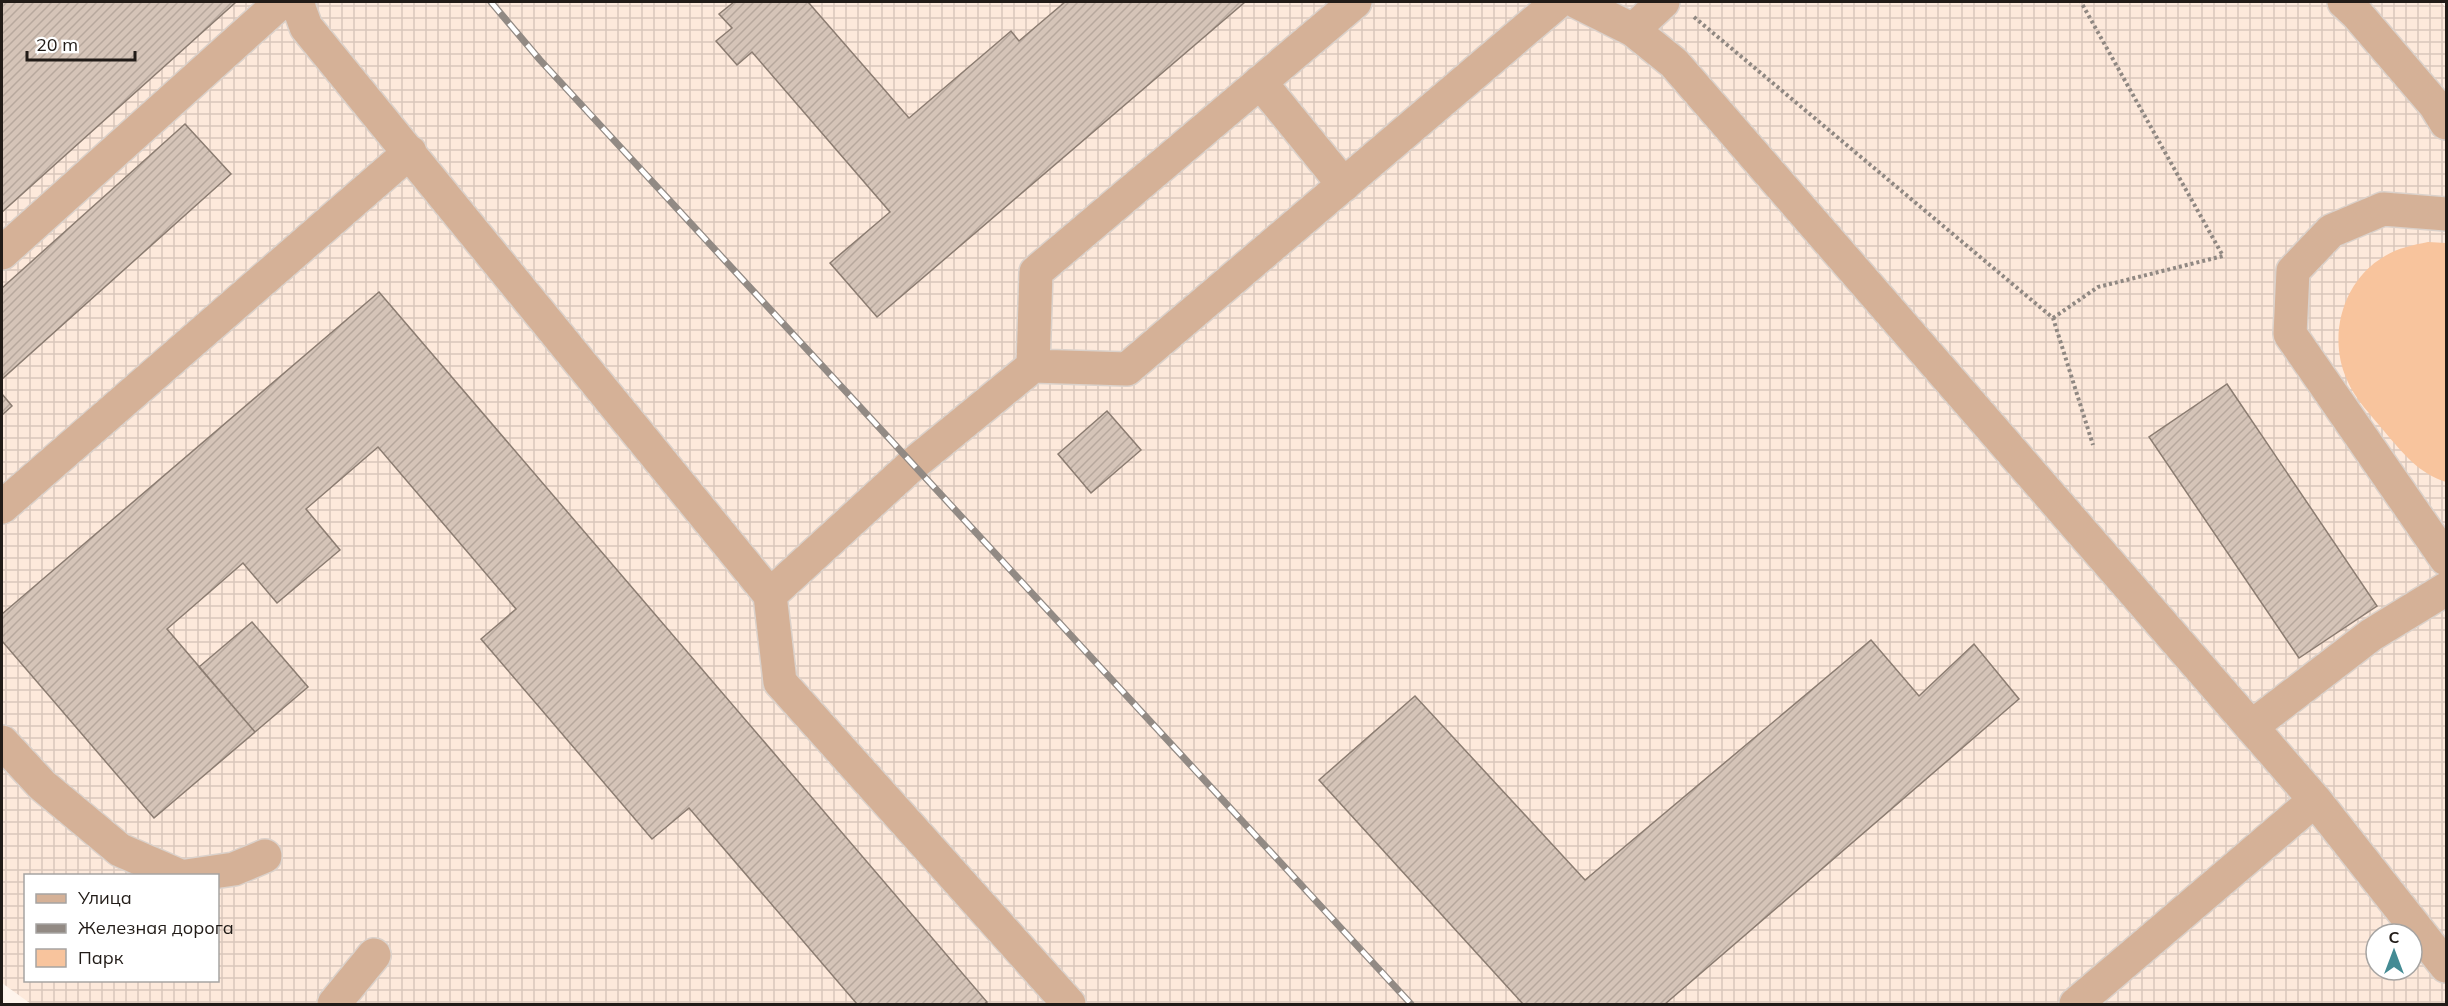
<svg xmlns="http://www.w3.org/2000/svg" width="2448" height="1006" viewBox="0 0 2448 1006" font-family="Mulish,sans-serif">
<defs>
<pattern id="industrial-grid" width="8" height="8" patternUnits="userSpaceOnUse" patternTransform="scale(1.5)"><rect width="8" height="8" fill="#fde9db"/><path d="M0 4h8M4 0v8" fill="none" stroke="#d9c7bb"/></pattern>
<pattern id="building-hatch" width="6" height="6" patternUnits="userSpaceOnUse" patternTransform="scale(1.5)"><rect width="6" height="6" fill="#d5c4b8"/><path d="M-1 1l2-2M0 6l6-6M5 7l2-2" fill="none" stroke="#b7a89d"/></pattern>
</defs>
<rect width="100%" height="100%" fill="#fef4ec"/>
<path fill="url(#industrial-grid)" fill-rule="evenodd" d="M2,2H2441L2446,8V1004H31L2,983ZM26,876H218V980H26ZM2376,934H2412V970H2376Z"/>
<path fill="#f8c49d" d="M2428,242L2446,243V482C2419,474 2402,452 2384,431C2371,415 2355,399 2347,380C2327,336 2343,280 2385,256C2398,248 2413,245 2428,242Z"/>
<path fill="url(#building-hatch)" stroke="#8b7c71" stroke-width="1.5" d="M2,2H236L2,212Z
M734,2H808L909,118L1011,31L1019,41L1065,2H1245L877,317L830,263L890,212L752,52L737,65L716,41L732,28L719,14Z
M185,124L231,174L2,379V288Z
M379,292L987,1002L984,1004H857L689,808L652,839L481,639L516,609L378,447L306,509L340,550L277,603L243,563L167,629L255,732L154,818L2,641V614Z
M2227,384L2377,606L2299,658L2149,437Z
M2,394L12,406L2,415Z
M1107,411L1141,450L1091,493L1058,454Z
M252,622L308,687L255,732L199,667Z
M1871,640L1919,696L1974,644L2019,699L1665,1004H1523L1319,780L1415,696L1585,880Z"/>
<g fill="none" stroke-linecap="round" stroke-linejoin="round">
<g stroke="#dbd1ca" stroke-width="36">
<path id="minor" d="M297,2L306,27L770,595L780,682L1069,1004
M1577,2L1633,30L1674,63L2315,800L2446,966
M2344,2L2357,14L2435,105L2446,123
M1633,30L1663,2
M1260,82L1344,185
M2446,214L2383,209L2331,231L2293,271L2290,334L2446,559
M2,253L281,2
M1033,366L1036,272L1355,2
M2,507L410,152
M770,595L912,465L1033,366L1127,369L1558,2
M2251,727L2371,635L2446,589
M2,742L42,785L120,850L180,876
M186,876L234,869L265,856
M334,1004L374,955
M2076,1004L2315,800"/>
</g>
<path stroke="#908882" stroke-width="4" stroke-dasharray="3 3" stroke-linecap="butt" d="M1694,17L2053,318L2093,445
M2053,318L2098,287L2223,256L2081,2"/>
<use href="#minor" stroke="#d5b197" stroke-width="33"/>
<g stroke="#928a84" stroke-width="7">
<path id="rail" d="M491,2L540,60L1411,1004"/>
</g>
<use href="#rail" stroke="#fff" stroke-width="4.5" stroke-dasharray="14" stroke-linecap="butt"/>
</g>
<rect width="2448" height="1006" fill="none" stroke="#211b17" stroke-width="6"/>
<rect x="24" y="874" width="195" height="108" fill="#ffffff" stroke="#a6a4a2" stroke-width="1.5"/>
<rect x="36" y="894" width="30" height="9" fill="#d5b197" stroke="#a6a4a2" stroke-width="1.5"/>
<text x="78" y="904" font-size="18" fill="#211b17">Улица</text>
<rect x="36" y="924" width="30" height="9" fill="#928a84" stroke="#a6a4a2" stroke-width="1.5"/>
<text x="78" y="934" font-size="18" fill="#211b17">Железная дорога</text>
<rect x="36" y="949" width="30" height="18" fill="#f8c49d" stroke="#a6a4a2" stroke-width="1.5"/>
<text x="78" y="964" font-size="18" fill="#211b17">Парк</text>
<g transform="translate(2394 952)"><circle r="28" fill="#ffffff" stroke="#a6a4a2" stroke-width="1.5"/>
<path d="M0-4.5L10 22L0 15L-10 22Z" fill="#448b94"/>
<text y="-9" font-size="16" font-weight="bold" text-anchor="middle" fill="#211b17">С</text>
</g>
<path d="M27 51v9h108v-9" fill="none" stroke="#211b17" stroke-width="3"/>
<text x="36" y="51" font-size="18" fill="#211b17" stroke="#ffffff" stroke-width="4.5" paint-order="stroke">20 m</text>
</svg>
